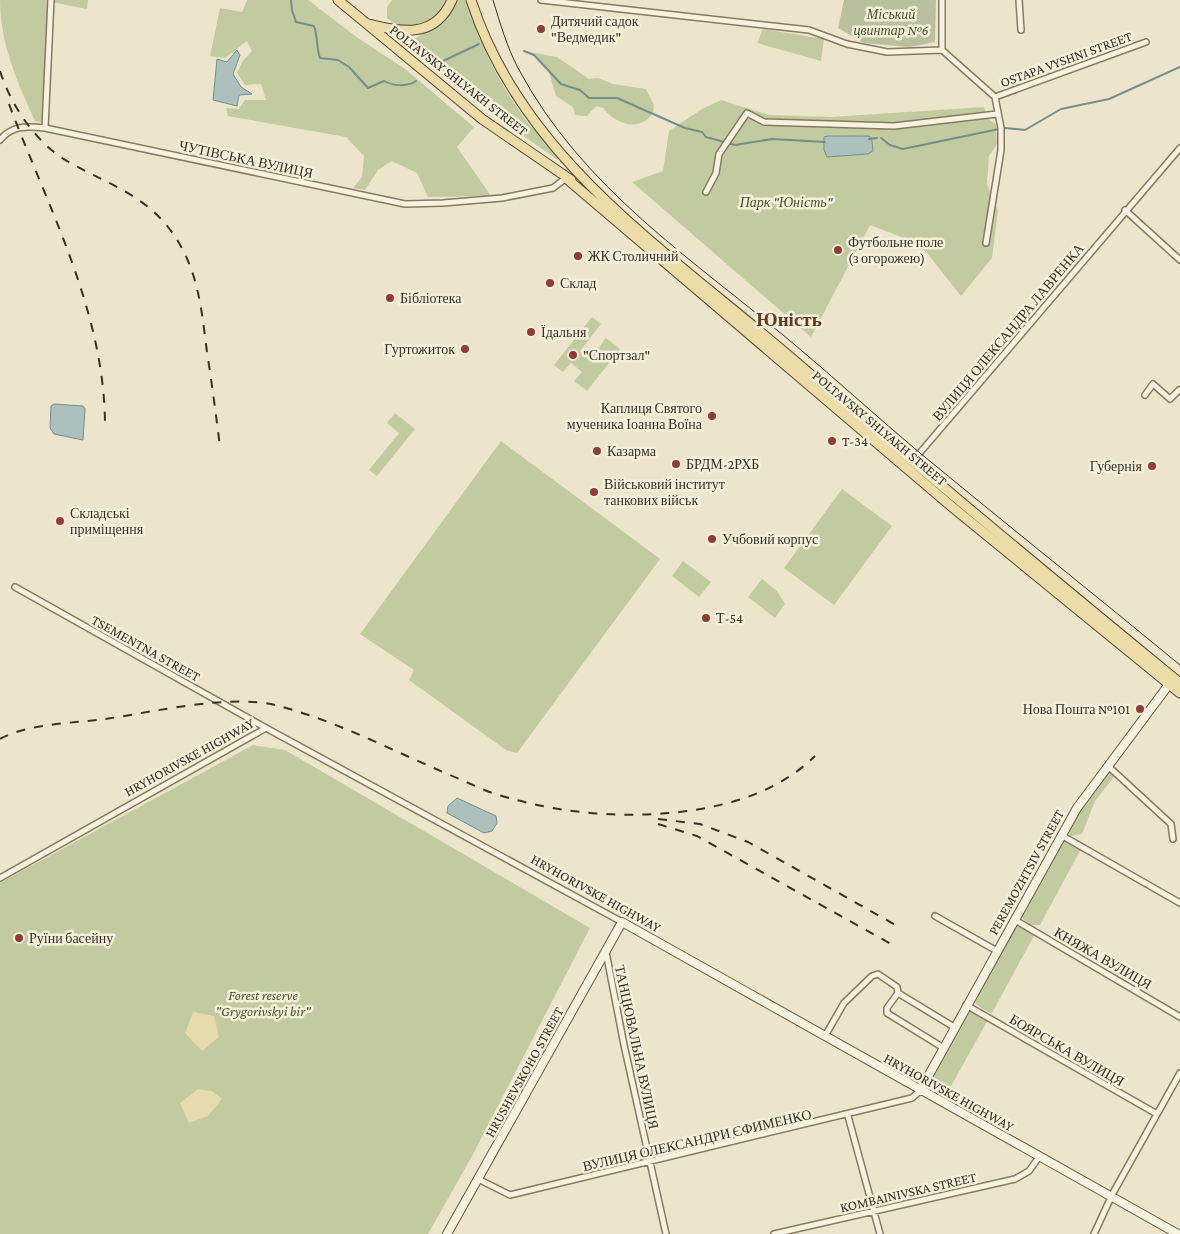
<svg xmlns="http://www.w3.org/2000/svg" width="1180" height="1234" viewBox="0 0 1180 1234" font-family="'Crimson Pro',serif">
<rect width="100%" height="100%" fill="#ece5cc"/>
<path fill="#c2caa0" d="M0,0H88L87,9L51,2L47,123L35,121C17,82 0,43 0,0Z
M247,0H308L358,38L405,69L474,127L457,147L491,196L428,197L417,173L392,161L378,170L365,190L353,188L362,177L364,156L346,137L228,116L226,108L239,109L245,100H266L261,84L245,85L237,73L242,62L252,51L247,41L225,58L210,56L220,8L242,12Z
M392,0H449C436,21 409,39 387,18V7Z
M457,0H465C479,42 499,84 525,119C532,129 557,150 558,160L496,117L412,46V40L430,30L452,8Z
M763,29L824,39L821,61L757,43Z
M529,52L557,57L589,79L598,78L613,84L646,89L654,105L653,113C639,133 616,124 603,108L596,106L587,116L575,115L573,107L556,96L548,69Z
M721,100L769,115L831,117L984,107L987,118L996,124L997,144L989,156L987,184L998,210L992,258L961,296L927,253L912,241L870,225L811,337L632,182L663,171L669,131L702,109Z
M592,317L601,324L580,351L590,359L606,338L620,349L587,391L574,381L582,372L571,363L563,372L554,365Z
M395,413L415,429L377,476L369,470L399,433L387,423Z
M501,441L660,559L517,753L506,750L409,680L414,670L360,634Z
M842,489L892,526L834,605L784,568Z
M683,561L711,582L699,597L672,576Z
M762,579L777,591L785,604L775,618L748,597Z
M253,745L285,750L590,928L471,1158L428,1234H0V883Z
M1108,766L1117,773L1095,801L1082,834L1070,836L1066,827Z
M1067,839L1082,847L1040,925H1031L1017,914L1058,842Z
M1015,920L1036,932L992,1013C982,1010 976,1005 971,996Z
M966,1005L989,1018L945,1097L924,1083Z"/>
<path fill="#e5dbac" d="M193,1012L214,1016L219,1037L202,1051L185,1033Z
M198,1089L212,1091L222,1099L208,1116L189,1123L180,1103Z"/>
<path fill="#b9c09e" d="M844,0H936L935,42L910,47L864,43L838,28Z"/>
<path fill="#acc1bd" stroke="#72908b" d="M237,50L240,55L233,74L241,87L252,94L239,95L237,106L213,100L217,59L227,62Z
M828,136H869L872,141L873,151L868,154L827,157L824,150V137Z
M54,404L83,406L85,409L83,440L54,434L50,428L51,406Z
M457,798L496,816L497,823L492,831L484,833L447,813L448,806Z"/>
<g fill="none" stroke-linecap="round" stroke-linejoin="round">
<path stroke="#72908b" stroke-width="2" d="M291,0L292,10L296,22L314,26C318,37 316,47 320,58L338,60L349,67L368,88L384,81C393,86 407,87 416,81
M524,51L534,55L561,84L580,90L589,98H617L685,128L702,132L706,137L735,145L772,139L825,142
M434,63L443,61L479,44
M1005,128L1025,130L1061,109L1109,99L1180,67
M881,138L890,145L903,149L999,129
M869,139L877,138"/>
<g stroke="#887961" stroke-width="8">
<path id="street" d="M541,0L809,30L847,44L887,52L942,50L995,97L1001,128V150L986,243
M1019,0L1021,30
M942,50V0
M995,97L1146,42
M45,128L51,0
M0,140C12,125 27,126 45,128L405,204L443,203L502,198L553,188L566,178
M706,192L716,173L719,154L747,113L764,122L894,126L997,114
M1125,210L1180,260
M1145,395L1153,384L1170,399L1179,390
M912,462L1180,148
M15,587L266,728L622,922
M1108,766L1171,824L1173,839
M1061,835L1180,903
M0,878L266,728
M935,916L997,951
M1015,920L1180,1017
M606,952L624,1045L666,1234
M898,993L887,1008V1013L942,1047
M966,1005L1157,1114
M825,1036L844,1003L872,976L878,974L897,987L898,993L954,1027
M848,1116L880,1234
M478,1179L510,1195L912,1098L920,1091
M774,1234L1015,1179L1029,1171L1039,1157
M1094,1234L1113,1193L1180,1073"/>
</g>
<g stroke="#6a5a44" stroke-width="10">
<path id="secondary" d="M920,1091L1077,808L1173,679
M447,1234L622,922L1178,1234"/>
</g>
<g stroke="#574734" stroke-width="11">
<path id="primary" d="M338,0L482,119L571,180
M471,0C522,159 668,252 789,356C918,467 1048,575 1180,683
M369,24C402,32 435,39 452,0
M566,178L951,506L1180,693"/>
</g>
<use href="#street" stroke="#f7f2df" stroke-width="5"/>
<use href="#secondary" stroke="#f7f2df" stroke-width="8"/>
<use href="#primary" stroke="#ebdca8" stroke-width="9"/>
<path stroke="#3a3023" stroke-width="1" d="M493,0C500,23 507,47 518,68C583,190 693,259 795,345C837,380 878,418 920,453C1006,524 1094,594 1180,665"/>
<path stroke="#3a3023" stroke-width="2" stroke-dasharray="9 9" stroke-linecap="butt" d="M0,71C11,105 35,142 67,161C103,182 141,193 168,227C198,265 201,306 207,352C212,384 216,415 220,447
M9,104C48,208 105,312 105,426
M0,739C26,724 74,723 105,719C154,712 228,694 275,705C335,720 393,751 450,775C467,782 484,791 502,796C563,814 625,819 688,811C736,804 780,790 815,756
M658,819L700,824L748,842L899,927
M658,824L697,836L891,944"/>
</g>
<g fill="#933c35" stroke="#f4efdb" stroke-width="2">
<circle cx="541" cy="29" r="5"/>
<circle cx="838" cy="250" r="5"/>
<circle cx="578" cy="256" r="5"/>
<circle cx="550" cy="283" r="5"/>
<circle cx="390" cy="298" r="5"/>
<circle cx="531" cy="332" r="5"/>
<circle cx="465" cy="349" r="5"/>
<circle cx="573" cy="355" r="5"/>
<circle cx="712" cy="416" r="5"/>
<circle cx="832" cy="441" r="5"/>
<circle cx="597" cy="451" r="5"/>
<circle cx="676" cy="464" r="5"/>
<circle cx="1152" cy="466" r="5"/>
<circle cx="594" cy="492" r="5"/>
<circle cx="60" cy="521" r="5"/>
<circle cx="712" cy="539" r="5"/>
<circle cx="706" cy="618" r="5"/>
<circle cx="1140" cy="709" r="5"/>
<circle cx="19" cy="938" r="5"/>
</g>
<g text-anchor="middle" stroke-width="5" stroke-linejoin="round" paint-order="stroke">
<g font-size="14" font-style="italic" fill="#47552b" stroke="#f4efdb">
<text x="891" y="19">Міський<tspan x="891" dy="16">цвинтар №6</tspan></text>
<text x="786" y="207">Парк "Юність"</text>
<text x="263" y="1000">Forest reserve<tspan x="263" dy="16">"Grygorivskyi bir"</tspan></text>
</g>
<g font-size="14" fill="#3a3023" stroke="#f4efdb" text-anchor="start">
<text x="551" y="26">Дитячий садок<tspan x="551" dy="16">"Ведмедик"</tspan></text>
<text x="848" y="247">Футбольне поле<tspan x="848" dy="16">(з огорожею)</tspan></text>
<text x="588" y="261">ЖК Столичний</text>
<text x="560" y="288">Склад</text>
<text x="400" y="303">Бібліотека</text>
<text x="541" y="337">Їдальня</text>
<text x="455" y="354" text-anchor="end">Гуртожиток</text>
<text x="583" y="360">"Спортзал"</text>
<text x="702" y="413" text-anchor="end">Каплиця Святого<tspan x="702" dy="16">мученика Іоанна Воїна</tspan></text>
<text x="842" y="446">T-34</text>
<text x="607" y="456">Казарма</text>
<text x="686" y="469">БРДМ-2РХБ</text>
<text x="1142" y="471" text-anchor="end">Губернія</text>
<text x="604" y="489">Військовий інститут<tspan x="604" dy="16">танкових військ</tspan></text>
<text x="70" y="518">Складські<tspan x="70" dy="16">приміщення</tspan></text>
<text x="722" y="544">Учбовий корпус</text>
<text x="716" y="623">Т-54</text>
<text x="1130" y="714" text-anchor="end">Нова Пошта №101</text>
<text x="29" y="943">Руїни басейну</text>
</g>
<g font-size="14" fill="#3a3023" stroke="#f4efdb">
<text transform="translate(1066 59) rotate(-20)" y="5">OSTAPA VYSHNI STREET</text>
<text transform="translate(459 80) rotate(38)" y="5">POLTAVSKY SHLYAKH STREET</text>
<text transform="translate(246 159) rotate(12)" y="5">ЧУТІВСЬКА ВУЛИЦЯ</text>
<text transform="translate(1008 332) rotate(-50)" y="5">ВУЛИЦЯ ОЛЕКСАНДРА ЛАВРЕНКА</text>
<text transform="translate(880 428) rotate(40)" y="5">POLTAVSKY SHLYAKH STREET</text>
<text transform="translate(146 648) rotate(29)" y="5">TSEMENTNA STREET</text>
<text transform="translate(189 757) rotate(-29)" y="5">HRYHORIVSKE HIGHWAY</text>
<text transform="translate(1026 872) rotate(-61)" y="5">PEREMOZHTSIV STREET</text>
<text transform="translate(596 893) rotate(29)" y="5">HRYHORIVSKE HIGHWAY</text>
<text transform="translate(1103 958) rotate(30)" y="5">КНЯЖА ВУЛИЦЯ</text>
<text transform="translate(637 1047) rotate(78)" y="5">ТАНЦЮВАЛЬНА ВУЛИЦЯ</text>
<text transform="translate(1067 1050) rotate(30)" y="5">БОЯРСЬКА ВУЛИЦЯ</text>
<text transform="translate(524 1072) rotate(-61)" y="5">HRUSHEVSKOHO STREET</text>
<text transform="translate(949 1092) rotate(29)" y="5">HRYHORIVSKE HIGHWAY</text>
<text transform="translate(697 1140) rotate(-13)" y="5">ВУЛИЦЯ ОЛЕКСАНДРИ ЄФИМЕНКО</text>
<text transform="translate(908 1192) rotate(-13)" y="5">KOMBAINIVSKA STREET</text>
</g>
<g font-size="19" font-weight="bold" fill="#643825" stroke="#f4efdb">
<text x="789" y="326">Юність</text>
</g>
</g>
</svg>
